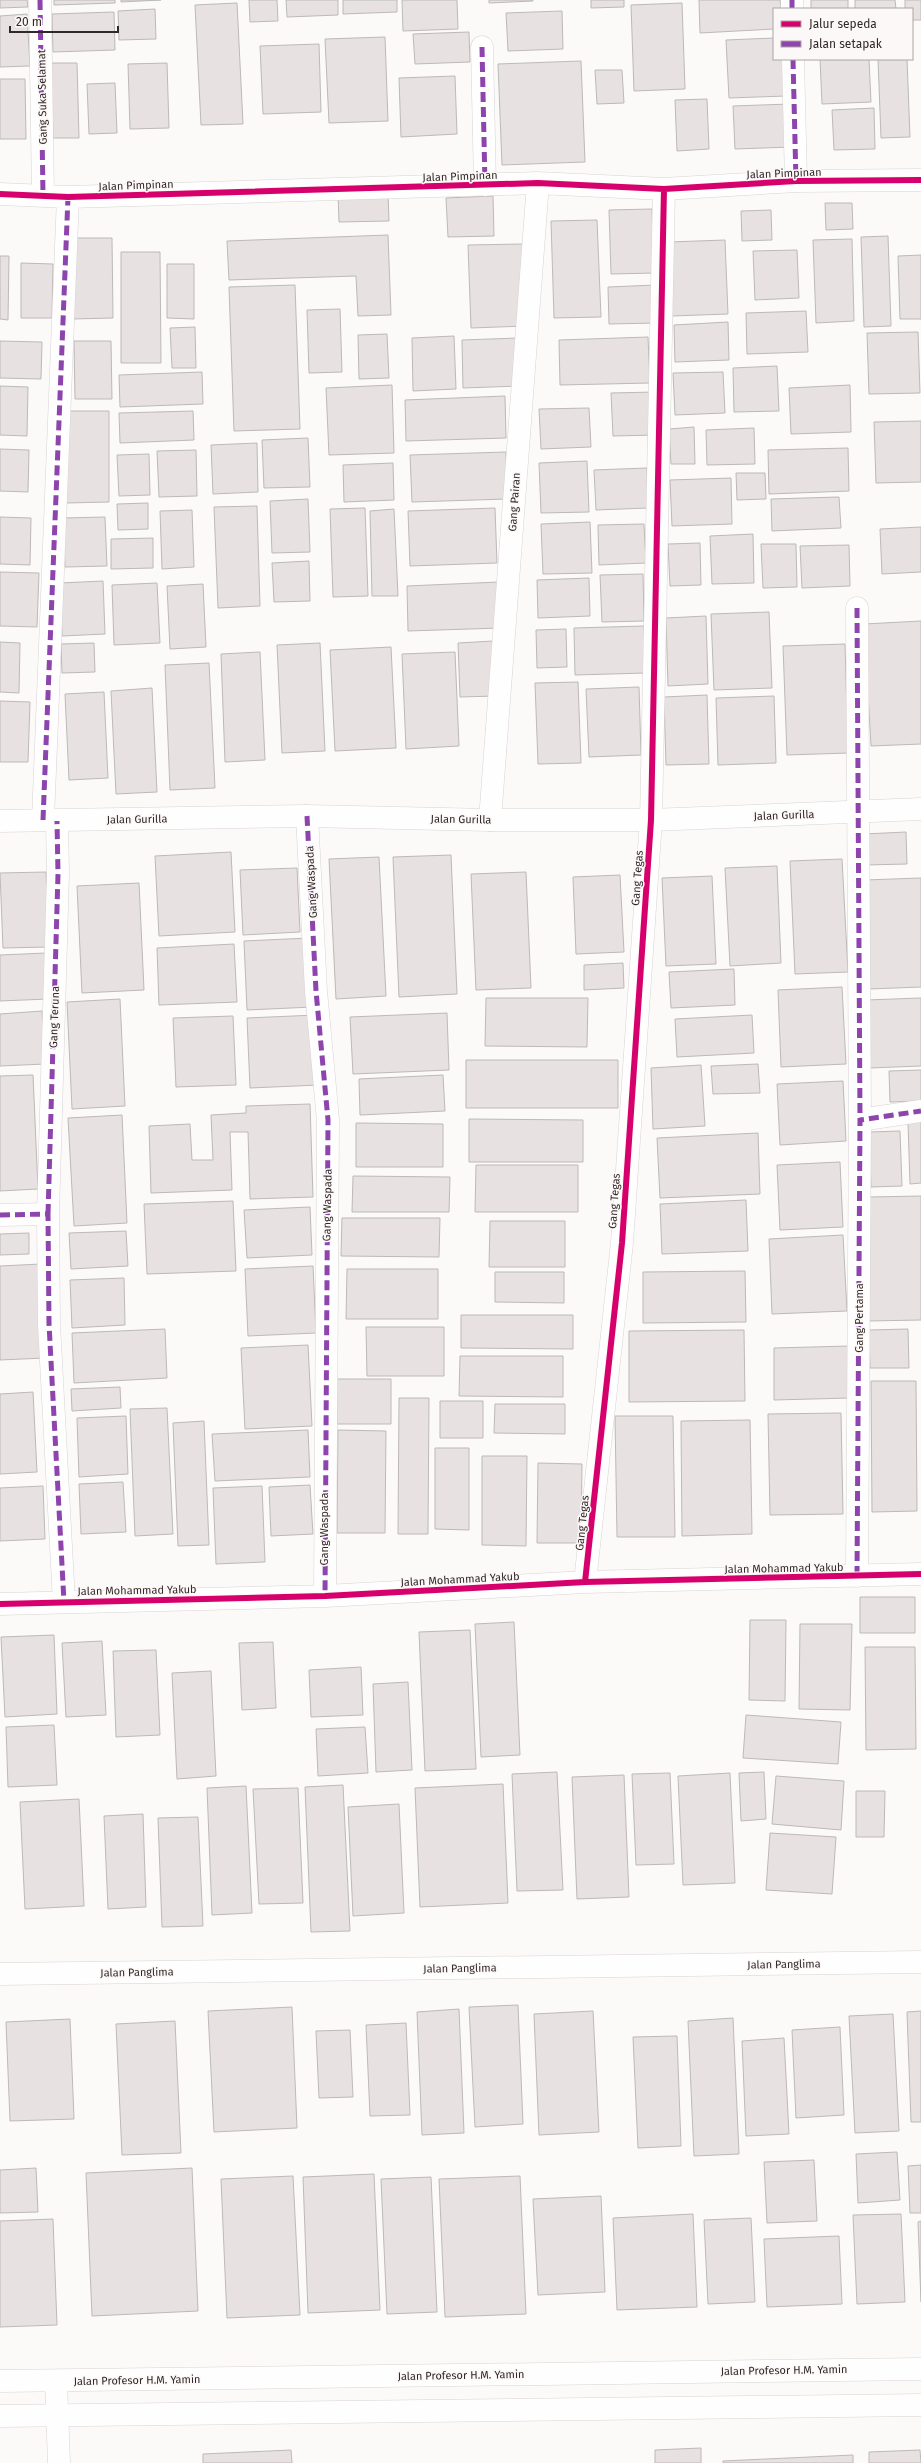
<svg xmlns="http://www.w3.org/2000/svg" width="921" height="2463" viewBox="0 0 921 2463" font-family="'Fira Sans',sans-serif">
<rect width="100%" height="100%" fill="#fcf9f9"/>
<path fill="#e7e1e1" stroke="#beb9b9" d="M0,0H27L28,7L0,8Z
M54,0H115V3L54,5Z
M121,0H161L121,2Z
M249,0H277L278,21L250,22Z
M286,0H338V15L287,17Z
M343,0H397V12L343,14Z
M402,0H457L458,29L403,31Z
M489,0H533V1L489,3Z
M591,0H624V7L591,8Z
M699,0H780L781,9H774V29L700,33Z
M811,0H848V9H811Z
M855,0H895L896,9H855Z
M905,0H921V20H912V9H905Z
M237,3L243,124L201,125L195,5Z
M682,3L685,89L634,91L631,5Z
M155,9L156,39L119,40L118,11Z
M562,11L563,49L508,51L506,13Z
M114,12L115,50L53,52L52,14Z
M27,14L30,66L0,67V16Z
M469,32L470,62L415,64L413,34Z
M385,37L388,121L329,123L325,39Z
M774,38V59H784L786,96L729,98L726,40Z
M319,44L321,112L263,114L260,46Z
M820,59H869L871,102L822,104Z
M878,59H907L910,137L881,138Z
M581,61L585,162L502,165L498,64Z
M51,63H77L79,138H53Z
M167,63L169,128L130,129L128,64Z
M595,70H622L624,103L597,104Z
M455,76L457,134L401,137L399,78Z
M0,79H25L26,139H0Z
M115,83L117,133L89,134L87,84Z
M707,99L709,149L677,151L675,100Z
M790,104L792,147L735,149L733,106Z
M874,108L875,149L834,150L832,110Z
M338,194H388L389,221L339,222Z
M493,196L494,236L448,237L446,198Z
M825,203H852L853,229L826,230Z
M652,209L654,273L611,274L609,210Z
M771,210L772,240L742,241L741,211Z
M597,220L601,317L554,318L551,221Z
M388,235L391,315L358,316L356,276L229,280L227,241Z
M888,236L891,326L864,327L861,237Z
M72,238H112L113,318L73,319Z
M852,239L854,321L816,323L813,240Z
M725,240L728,314L672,316L669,242Z
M523,244L526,326L471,328L468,245Z
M797,250L799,298L755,300L753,251Z
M121,252H160L161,363H121Z
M921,255V319H900L898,256Z
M0,256H9L8,320L0,319Z
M21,263L53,264L52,318H21Z
M167,264H194V319L167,318Z
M295,285L300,429L234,431L229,287Z
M656,285L657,323L609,324L608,287Z
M340,309L342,372L309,373L307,310Z
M806,311L808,352L747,354L746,313Z
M728,322L729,360L675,362L674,325Z
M195,327L196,368H172L170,328Z
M918,332L920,393L869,394L867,333Z
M387,334L389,378L359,379L358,335Z
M454,336L456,389L413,391L412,338Z
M648,337L650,383L560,385L559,340Z
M518,338L519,386L463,388L462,340Z
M0,341L42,342L41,379L0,378Z
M74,341H111L112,399H75Z
M777,366L779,411L734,412L733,368Z
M202,372L203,404L120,407L119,375Z
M723,372L725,413L675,415L673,373Z
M392,385L394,453L329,455L326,388Z
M850,385L851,432L791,434L789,388Z
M0,386L28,387L27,436L0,435Z
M655,392L656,435L613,436L611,393Z
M505,396L506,438L406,441L405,400Z
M589,408L591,447L541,449L539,409Z
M66,411H109V502L66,503Z
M193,411L194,440L120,443L119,413Z
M921,421V482L876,483L874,422Z
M694,427L695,464H671L669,429Z
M754,428L755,464L707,465L706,430Z
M308,438L310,487L264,488L262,440Z
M257,443L258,492L213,494L211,445Z
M848,448L849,491L769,494L768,450Z
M0,449L29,450L28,492L0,491Z
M196,450L197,496L159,497L157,451Z
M506,452L507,499L412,502L410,455Z
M149,454L150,495L119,496L117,455Z
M587,461L589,512L541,513L539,463Z
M393,463L394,500L344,502L343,465Z
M647,468L648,508L596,510L594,470Z
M736,473H765L766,499L737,500Z
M731,478L732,524L672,526L670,480Z
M839,497L841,528L772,531L771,499Z
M308,499L310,552L272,553L270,501Z
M148,503V529L118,530L117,504Z
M257,506L260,606L218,608L214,507Z
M365,508L368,596L333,597L330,509Z
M495,508L497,563L410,566L408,511Z
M394,509L398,596H372L370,511Z
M192,510L194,567L162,569L160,511Z
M0,517L31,518L30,565L0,564Z
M105,517L107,566L65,567L63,518Z
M590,522L592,573L543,574L541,524Z
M644,524L646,563L599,565L598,525Z
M921,527V572L882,574L880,529Z
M753,534L754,583L712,584L710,536Z
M153,538V568L111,569V539Z
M700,543L701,585L670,586L668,544Z
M761,544H796L797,587L763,588Z
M849,545L850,586L802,588L800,546Z
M309,561L310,601L274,602L272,563Z
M0,572L39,573L37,627L0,626Z
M643,574L644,621L602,622L600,575Z
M589,578L590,616L538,618L537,580Z
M103,581L105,634L62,636L60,583Z
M499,582L501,628L408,631L407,586Z
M157,583L160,643L114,645L112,585Z
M203,584L206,647L170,649L167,586Z
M769,612L772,688L714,690L711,614Z
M706,616L708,684L668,686L666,618Z
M921,621V744L871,746L864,624Z
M644,626L646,673L575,675L574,628Z
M566,629L567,667L537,668L536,630Z
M493,641L496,696L460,697L458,643Z
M0,642L20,643L19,693L0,692Z
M94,643L95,672L62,673L61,644Z
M320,643L325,751L282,753L277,645Z
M845,644L848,753L787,755L783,646Z
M391,647L396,748L335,751L330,650Z
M260,652L265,760L225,762L221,654Z
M455,652L459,746L406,749L402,654Z
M209,663L215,788L170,790L165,665Z
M578,682L581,763L538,764L535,683Z
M639,687L641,755L589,757L586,689Z
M152,688L157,792L116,794L111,691Z
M104,692L108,778L69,780L65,694Z
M707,695L709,764L666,765L664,697Z
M774,696L776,763L718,765L716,698Z
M0,701L30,702L28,762H0Z
M906,832L907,864L865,865L864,834Z
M231,852L235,932L159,936L155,856Z
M451,855L457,994L399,997L393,857Z
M379,857L386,996L336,999L329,859Z
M842,859L848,972L795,974L790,861Z
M777,866L781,963L730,966L725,868Z
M297,868L300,932L243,935L240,870Z
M46,872L49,947L3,948L0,873Z
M526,872L531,988L476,990L471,874Z
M620,875L624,952L576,954L573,877Z
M712,876L716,964L666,966L662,878Z
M921,878V987L869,989L865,880Z
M139,883L144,990L82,993L77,886Z
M309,938L313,1007L247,1010L244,941Z
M234,944L237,1002L159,1005L157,948Z
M46,953L48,999L0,1001V955Z
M623,963L624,988L584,990V965Z
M734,969L735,1005L671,1008L669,972Z
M842,987L846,1064L781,1067L778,990Z
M486,998H588L587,1047L485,1046Z
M921,998V1066L869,1068L866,1000Z
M120,999L125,1106L72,1109L67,1002Z
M42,1011L45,1064L0,1066V1014Z
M447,1013L449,1070L353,1074L350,1017Z
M316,1015L319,1085L250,1088L247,1018Z
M752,1015L754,1053L677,1057L675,1019Z
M233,1016L236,1085L176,1087L173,1018Z
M466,1060H618V1108H466Z
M758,1064L760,1093L713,1094L711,1066Z
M701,1065L705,1126L653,1129L651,1068Z
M921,1070V1101L890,1102L889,1071Z
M33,1075L38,1189L0,1191V1076Z
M443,1075L445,1111L360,1115L359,1079Z
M843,1081L846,1141L780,1145L777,1084Z
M310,1104L313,1197L250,1199L248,1132H230L232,1190L151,1193L149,1126L190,1124L192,1160H213L211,1115L246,1113V1106Z
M122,1115L127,1223L74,1226L68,1118Z
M469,1119L583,1120V1162H469Z
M921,1121V1183L910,1184L908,1122Z
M356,1123L443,1124V1167H356Z
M900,1131L902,1186L871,1187L869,1132Z
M758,1133L760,1194L660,1198L657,1138Z
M840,1162L843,1227L780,1230L777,1165Z
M476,1165H578V1212H475Z
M353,1176L450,1177L449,1212H352Z
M921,1196V1320L869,1321V1197Z
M746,1200L748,1251L662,1254L660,1204Z
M233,1201L236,1271L147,1274L144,1204Z
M310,1207L312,1255L247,1258L244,1210Z
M342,1218H440L439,1257L341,1256Z
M490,1221H565V1267H489Z
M126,1231L128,1266L71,1269L69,1233Z
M29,1233V1254L0,1255V1234Z
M843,1235L847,1311L772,1314L769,1239Z
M41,1264L45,1358L0,1360V1266Z
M313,1266L316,1333L248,1336L245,1269Z
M347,1269H438V1319H346Z
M745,1271L746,1322L643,1323V1272Z
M495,1272H564V1303L495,1302Z
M124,1278L125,1325L72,1328L70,1280Z
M461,1315H573V1349L461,1348Z
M366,1327H444V1376H367Z
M165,1329L167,1378L74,1383L72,1333Z
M908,1329L909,1368H870L869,1330Z
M744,1330L745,1401L629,1402V1331Z
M308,1345L312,1426L245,1429L241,1348Z
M850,1346L851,1398L774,1400V1348Z
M460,1356H563V1397L459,1396Z
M337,1379H391V1424H337Z
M871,1381H916L917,1511L872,1512Z
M120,1387L121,1408L72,1411L71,1389Z
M33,1392L37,1472L0,1474V1394Z
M399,1398H429L428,1534H398Z
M440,1401H483V1438H440Z
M495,1404H565V1434L494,1433Z
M167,1408L173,1534L135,1536L130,1409Z
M841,1413L843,1514L770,1515L768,1414Z
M126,1416L128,1474L79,1477L77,1418Z
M615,1416H673L675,1537H617Z
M750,1420L752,1534L682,1536L681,1421Z
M204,1421L209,1545L178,1546L173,1423Z
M308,1430L310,1477L215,1481L212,1434Z
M338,1430L386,1431L385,1533H337Z
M435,1448H469V1530L435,1529Z
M482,1456H527L526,1546L482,1545Z
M538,1463L582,1464L581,1543H537Z
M123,1482L126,1532L81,1534L79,1484Z
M310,1485L313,1534L271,1536L269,1487Z
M43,1486L45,1539L0,1541V1488Z
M262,1486L265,1562L216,1564L213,1488Z
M860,1597H915V1633H860Z
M750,1620H786L785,1701L749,1700Z
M514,1622L520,1755L481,1757L475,1624Z
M800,1624H852L850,1710L799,1709Z
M470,1630L476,1769L425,1771L419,1632Z
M54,1635L57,1714L5,1717L1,1637Z
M102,1641L106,1715L66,1717L62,1643Z
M273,1642L276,1708L242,1710L239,1643Z
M865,1647H915L916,1749L866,1750Z
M156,1650L160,1735L116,1737L113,1651Z
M361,1667L363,1715L311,1717L309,1670Z
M211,1671L216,1776L177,1779L172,1673Z
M408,1682L412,1770L376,1772L373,1684Z
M746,1715L841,1722L838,1764L743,1758Z
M54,1725L57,1785L8,1787L6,1727Z
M365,1727L368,1773L318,1776L316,1729Z
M557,1772L563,1890L517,1891L512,1774Z
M764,1772L766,1819L741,1821L739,1773Z
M670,1773L674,1864L636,1865L632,1774Z
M730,1773L735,1883L683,1885L678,1776Z
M624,1775L629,1897L577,1899L572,1777Z
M776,1776L844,1781L841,1830L772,1824Z
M503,1784L508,1903L420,1907L415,1788Z
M343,1785L350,1931L311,1932L305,1787Z
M246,1786L252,1913L212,1915L207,1788Z
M298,1788L303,1903L259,1904L253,1789Z
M856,1791H885L884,1837H856Z
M79,1799L84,1906L25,1909L20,1802Z
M399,1804L404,1913L353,1916L348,1807Z
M143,1814L146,1907L108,1909L104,1816Z
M198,1817L203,1926L162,1927L158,1818Z
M770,1833L836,1837L832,1894L766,1890Z
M518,2005L523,2124L475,2127L469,2007Z
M292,2007L297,2128L214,2132L208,2011Z
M459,2009L464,2133L422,2135L417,2012Z
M593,2011L599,2132L539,2135L534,2014Z
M921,2011V2122H911L907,2012Z
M893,2014L899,2131L855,2133L849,2016Z
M733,2018L739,2154L694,2156L688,2021Z
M70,2019L74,2119L10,2121L6,2022Z
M175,2021L181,2153L122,2155L116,2024Z
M406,2023L410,2115L370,2116L366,2025Z
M840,2027L844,2115L796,2118L792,2030Z
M350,2030L353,2097L319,2098L316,2031Z
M677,2036L681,2146L638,2148L633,2037Z
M784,2038L789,2134L746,2136L742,2041Z
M897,2152L900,2200L858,2203L856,2154Z
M814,2160L817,2221L767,2223L764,2162Z
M921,2165V2213H910L908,2166Z
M36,2168L38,2212L0,2213V2170Z
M192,2168L198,2311L92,2316L86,2173Z
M374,2174L380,2310L308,2313L303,2177Z
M293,2176L300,2315L227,2318L221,2179Z
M520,2176L526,2314L445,2317L439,2179Z
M431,2177L437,2312L387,2314L381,2179Z
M601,2196L605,2292L538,2295L533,2199Z
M693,2214L697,2307L617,2310L613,2218Z
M901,2214L905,2302L857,2304L853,2215Z
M751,2218L755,2302L708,2304L704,2220Z
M53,2219L57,2325L0,2327V2221Z
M921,2221V2302L918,2222Z
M839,2236L842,2304L767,2307L764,2239Z
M701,2448V2463H655V2450Z
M291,2450L292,2463H203V2454Z
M920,2450L921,2463H869V2452Z
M853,2455V2463H723V2461Z"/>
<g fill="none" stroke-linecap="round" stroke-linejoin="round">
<g stroke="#d9d3d3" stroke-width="23">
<path id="minor" d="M40,0L43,195
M792,0V9
M482,47L485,185
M793,59L796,181
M0,194L68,197L538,183L664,189L796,181L921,180
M857,608L860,1120
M307,816L316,991L328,1120L325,1596
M43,820L68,197
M490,820L538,183
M48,1214L58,874L57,821
M0,1215L48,1214L49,1324L64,1602
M857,1576L860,1120L921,1111
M585,1582L622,1243L651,820L664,189
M0,1604L325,1596L585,1582L921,1574
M0,1974L921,1962
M56,2381L59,2463"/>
</g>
<g stroke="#d9d3d3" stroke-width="23">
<path id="tertiary" d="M0,821L307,816L490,820H651L921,809"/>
</g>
<g stroke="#d9d3d3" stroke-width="23">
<path id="primary" d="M0,2381L921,2369
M0,2416L921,2405"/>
</g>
<use href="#minor" stroke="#fffefe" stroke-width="22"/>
<use href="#tertiary" stroke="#fffefe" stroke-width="22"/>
<use href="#primary" stroke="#fffefe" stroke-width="22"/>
<path stroke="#8e44ad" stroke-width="5" stroke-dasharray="10 5" stroke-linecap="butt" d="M40,0L43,195
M792,0V9
M482,47L485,185
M793,59L796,181
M857,608L860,1120
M307,816L316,991L328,1120L325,1596
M43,820L68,197
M48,1214L58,874L57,821
M0,1215L48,1214L49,1324L64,1602
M857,1576L860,1120L921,1111"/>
<g stroke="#fdf8f8" stroke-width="8">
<path id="cycleway" d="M0,194L68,197L538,183L664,189L796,181L921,180
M585,1582L622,1243L651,820L664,189
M0,1604L325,1596L585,1582L921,1574"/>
</g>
<use href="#cycleway" stroke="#d6006c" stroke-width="6"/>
</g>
<g text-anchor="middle" stroke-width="3" stroke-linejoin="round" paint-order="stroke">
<g font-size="11" fill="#312828" stroke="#fdf8f8">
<text transform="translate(42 97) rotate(-91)" y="4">Gang Suka Selamat</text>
<text transform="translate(784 173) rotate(-2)" y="4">Jalan Pimpinan</text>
<text transform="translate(460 176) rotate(-2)" y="4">Jalan Pimpinan</text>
<text transform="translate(136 185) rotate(-2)" y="4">Jalan Pimpinan</text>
<text transform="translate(514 502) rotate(-86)" y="4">Gang Pairan</text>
<text transform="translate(784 815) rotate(-2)" y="4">Jalan Gurilla</text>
<text transform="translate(137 819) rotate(-1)" y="4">Jalan Gurilla</text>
<text transform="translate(461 819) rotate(1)" y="4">Jalan Gurilla</text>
<text transform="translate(637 878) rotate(-86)" y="4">Gang Tegas</text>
<text transform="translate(311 882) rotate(-93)" y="4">Gang Waspada</text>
<text transform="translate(54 1017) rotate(-88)" y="4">Gang Teruna</text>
<text transform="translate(614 1201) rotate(-86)" y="4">Gang Tegas</text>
<text transform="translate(327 1205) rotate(-89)" y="4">Gang Waspada</text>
<text transform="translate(859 1318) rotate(-90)" y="4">Gang Pertama</text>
<text transform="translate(582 1523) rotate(-84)" y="4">Gang Tegas</text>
<text transform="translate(324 1529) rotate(-90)" y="4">Gang Waspada</text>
<text transform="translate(784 1568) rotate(-1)" y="4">Jalan Mohammad Yakub</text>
<text transform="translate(460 1579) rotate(-3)" y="4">Jalan Mohammad Yakub</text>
<text transform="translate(137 1590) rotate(-1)" y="4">Jalan Mohammad Yakub</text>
<text transform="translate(784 1964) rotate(-1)" y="4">Jalan Panglima</text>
<text transform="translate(460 1968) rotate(-1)" y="4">Jalan Panglima</text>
<text transform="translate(137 1972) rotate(-1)" y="4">Jalan Panglima</text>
<text transform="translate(784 2370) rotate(-1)" y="4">Jalan Profesor H.M. Yamin</text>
<text transform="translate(461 2375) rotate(-1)" y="4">Jalan Profesor H.M. Yamin</text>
<text transform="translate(137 2380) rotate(-1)" y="4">Jalan Profesor H.M. Yamin</text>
</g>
</g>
<rect x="773" y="8" width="140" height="52" fill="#fdf8f8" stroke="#aba5a5"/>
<rect x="781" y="21" width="20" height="6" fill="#d6006c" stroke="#aba5a5"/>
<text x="809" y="28" font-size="12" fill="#312828">Jalur sepeda</text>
<rect x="781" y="41" width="20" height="6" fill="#8e44ad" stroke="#aba5a5"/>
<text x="809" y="48" font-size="12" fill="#312828">Jalan setapak</text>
<path d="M10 26v6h108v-6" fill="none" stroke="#312828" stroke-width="2"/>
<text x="16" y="26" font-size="12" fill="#312828" stroke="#fdf8f8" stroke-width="3" paint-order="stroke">20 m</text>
</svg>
